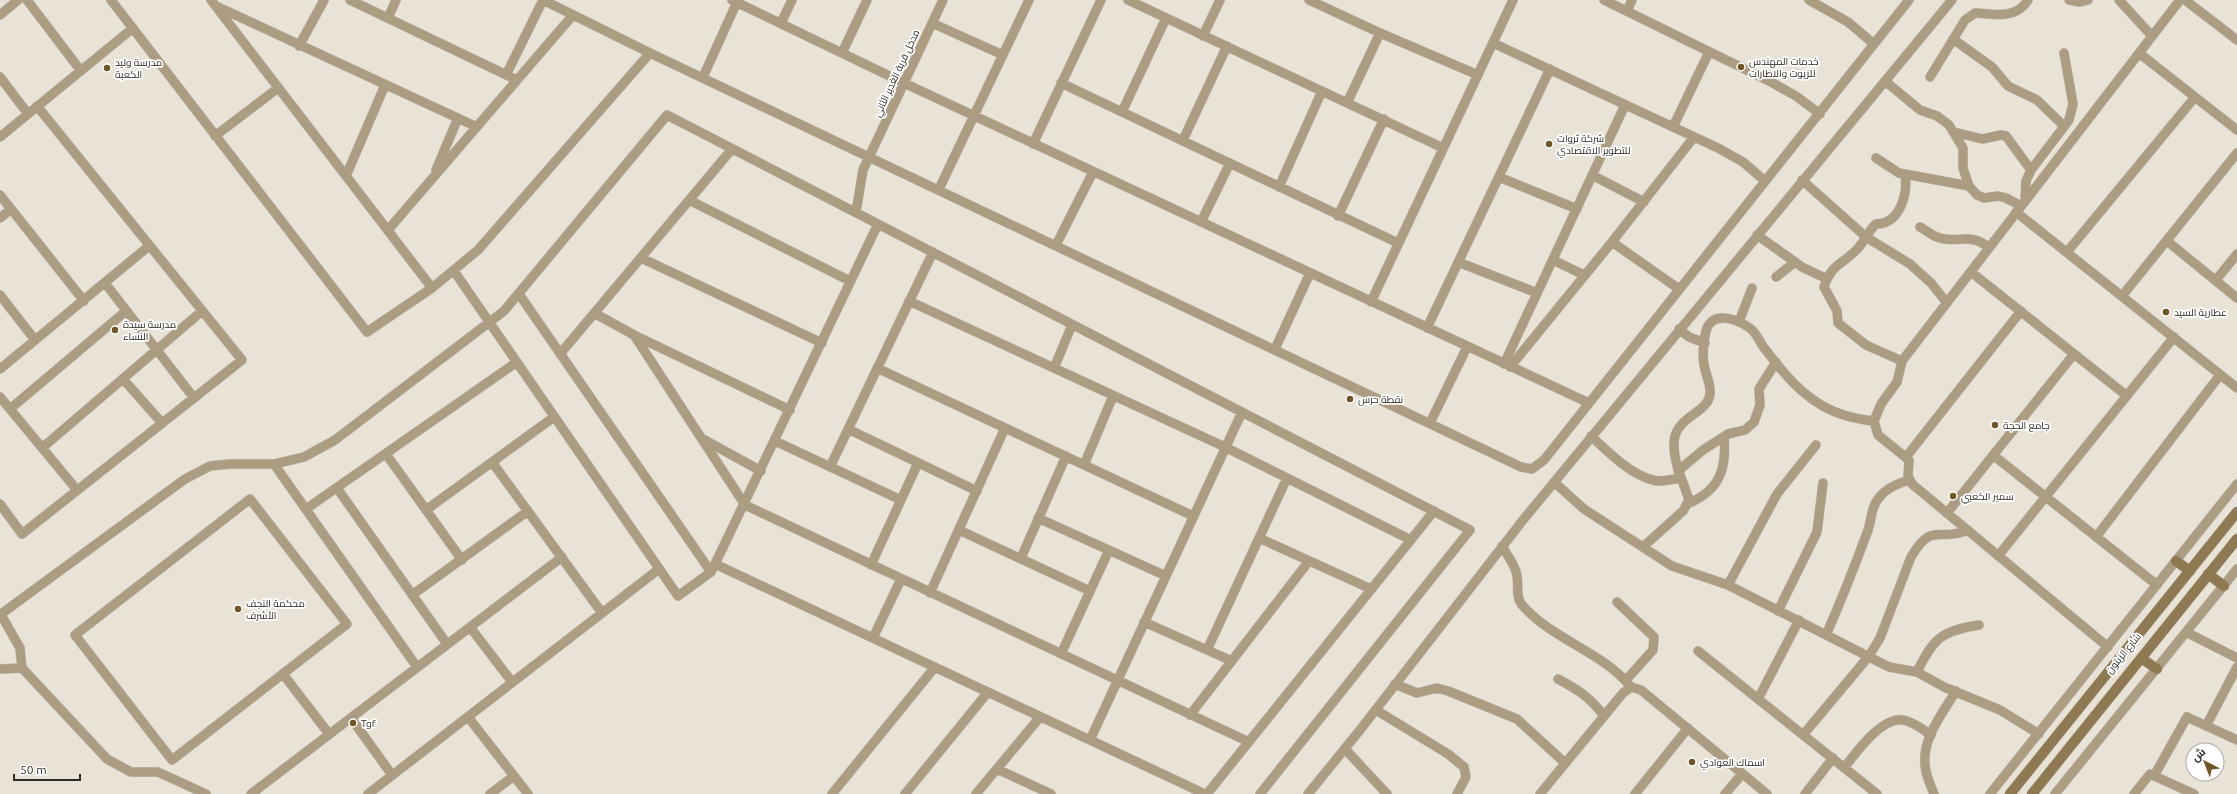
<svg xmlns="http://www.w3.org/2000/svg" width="2237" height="794" viewBox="0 0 2237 794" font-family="Ubuntu,Cairo,sans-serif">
<rect width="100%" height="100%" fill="#e9e2d6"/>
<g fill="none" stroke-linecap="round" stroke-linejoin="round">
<g stroke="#c3bdb3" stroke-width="10">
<path id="street" d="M27,0L81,71
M111,0L367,332L432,288L478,250L650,53
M211,0L432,288
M350,0L517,80
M543,0L650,53L1521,467L1532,469L1544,460L1909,0
M732,0L904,83L1589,403
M1128,0L1443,148
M1309,0L1380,33L1478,75
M1604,0L1771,82L1796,96L1820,114
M1809,0L1848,22L1874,44
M2069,0L2080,2L2088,0
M2119,0L2152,36
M2185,0L2237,40
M216,6L477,127
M1627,11L1632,0
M0,15L18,0
M388,18L396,0
M781,23L792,0
M932,23L1003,55
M1203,36L1220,0
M1953,39L1992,67L2008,86L2037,100L2064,126
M1493,43L1718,148L1743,162L1765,181
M299,46L324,0
M842,53L867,0
M2139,53L2237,130
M507,73L543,0
M0,77L28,114
M703,77L737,2
M1930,77L1965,20L1975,13C1995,14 2015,20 2028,0
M1885,81L1920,110L1937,116L1949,125L1963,148V168L1969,186L1977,195L1984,198L1998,196L2006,198L2021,206
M1061,83L1398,243
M1347,103L1380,33
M1122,112L1166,18
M1673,127L1709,52
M1954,132L1982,139L2001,135L2006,136L2031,170
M215,136L278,88
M0,137L133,28
M1183,140L1227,46
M1033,144L1101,0
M1876,158L1899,173L1969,186
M436,170L458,118
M1592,175L1644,202
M346,176L385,85
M1499,177L1577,209
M1802,180L1866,237L1910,264L1931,283L1947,303
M1279,187L1322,91
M939,189L1029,0
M0,195L84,301
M689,200L850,281
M2025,200L2026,181L2031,170L2069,120L2073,104L2064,53
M856,212L863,170L943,0
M2016,212L2237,388
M1338,216L1384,119
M0,218L11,209
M1201,222L1230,163
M1920,227C1926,230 1931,235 1937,237C1957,245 1970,231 1989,248
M388,230L573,15
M1757,235L1802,267L1827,279
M2167,241L2237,298
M1612,242L1679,289
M1056,245L1093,172
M2067,252L2195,97
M641,258L822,343
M1553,260L1584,275
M1458,262L1537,293
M454,271L678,596L711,572L715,564L878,224
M1971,272L2127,396
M1776,277L1795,262
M2216,280L2237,254
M105,283L194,398
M519,294L711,572
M0,295L35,340
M2122,296L2237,153
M909,301L1225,447L1411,540
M1371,302L1513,0
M594,313L634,335L745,505L1249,742
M1739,322L1752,288
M1427,328L1550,69
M1679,329L1689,337L1705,343
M634,335L790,410
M1275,349L1310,273
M560,354L732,149
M1902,361L1866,345L1838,323L1837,311L1824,287C1832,262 1845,264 1859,247C1866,239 1869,230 1876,224C1900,224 1908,194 1905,175
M1504,364L1625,105
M1510,367L1612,242L1694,137
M877,368L1193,516
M1054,368L1072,325
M0,369L149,246
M123,379L162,423
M0,397L77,490
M10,409L126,311
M1430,423L1467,347
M848,429L977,491
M1591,436C1607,451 1631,475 1653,480C1660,483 1673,479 1681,478
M701,438L761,471
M775,441L901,500
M42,448L202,311
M386,454L462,560
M1993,455L2157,585
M1906,457L2021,311
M492,462L602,613
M274,464L417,667
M1084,465L1113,396
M830,467L933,252
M1678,471L1703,450L1728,434L1745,430L1754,422L1760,405L1759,389L1776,362
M1554,482L1584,509L1672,566L1728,585L1889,667L1917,672L1944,687L2000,710L2039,734
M337,488L447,644
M250,499L347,624L172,760L75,635Z
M0,504L22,534L242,360L37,106
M1687,504C1719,491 1727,470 1724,437
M306,509L517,362
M426,510L554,417
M1947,513L2074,354
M1038,518L1166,576
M959,530L1090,591
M2096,537L2220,375
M1259,538L1371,589
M1502,546C1507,555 1516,566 1517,576C1519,587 1515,597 1523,606C1553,640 1603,652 1631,687
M1644,546L1683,511L1689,500C1683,480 1673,463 1674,442C1676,415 1709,414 1710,393C1711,383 1705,374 1704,364C1702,354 1704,337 1707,328C1715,310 1739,320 1751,329C1757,334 1760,343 1765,349C1779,367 1795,388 1815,401C1832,413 1854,419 1874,421
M1998,556L2174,337
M1021,558L1066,456
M715,564L1205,794
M871,565L918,463
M1728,585L1777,494L1816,445
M930,593L1005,428
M412,595L528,511
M1617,602L1654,637L1653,650L1626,680
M1778,611L1817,532L1823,483
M0,613L20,648L22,668
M1,614L185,479L210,466L230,464H274L304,457L335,440L504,311L667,115L1470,530L1260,794
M1144,622L1232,661
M470,627L512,682
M2186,632L2237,658
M1826,635C1841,601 1854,568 1867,533C1872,521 1870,509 1878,499C1886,488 1897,484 1909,480
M873,638L901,579
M2108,647L1912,484L1908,476L1909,460L1878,435L1874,421L1881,404L1897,382L1902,361L2180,0
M1207,650L1287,478
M1698,651L1877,794
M1061,654L1109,550
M0,669L22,668L107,759L131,772H158L206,794
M1917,672C1934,637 1942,631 1979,625
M283,674L329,734
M1558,679C1577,689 1591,698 1604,716
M1395,684L1417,693L1437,688L1448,691L1517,719L1565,763
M1758,699L1799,620
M1376,710L1448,754L1464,767L1466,777L1457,794
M1190,715L1309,561
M468,717L528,794
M351,718L392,775
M2206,726L2237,667
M1803,735L1869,656L1880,638L1911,557C1933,520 1939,543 1968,530
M1090,740L1242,412
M1345,749L1387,794
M1844,768C1856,753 1884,712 1907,721C1916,724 1924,730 1931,735
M997,769L1051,794
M2154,776L2187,717L2237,740
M251,794L562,557
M368,794L659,569
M490,794L514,776
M832,794L935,667
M905,794L988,692
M976,794L1040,717
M1207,794L1434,511
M1308,794L1360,730L1523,520L1952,0
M1540,794L1623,693L1631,687L1641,690L1767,794
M1635,794L1688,728
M1725,794L1742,774
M1805,794L1833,758
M1934,794C1931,786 1927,778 1926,771C1919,742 1942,714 1956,691
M1990,794L2237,484
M2055,794L2237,569
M2134,794L2150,774L2194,794"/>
</g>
<g stroke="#c3bdb3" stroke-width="11">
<path id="secondary" d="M2176,561L2190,571
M2208,574L2224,586
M2141,658L2157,669
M2010,794L2237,512
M2032,794L2237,539"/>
</g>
<use href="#street" stroke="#ab9c82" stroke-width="9"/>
<use href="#secondary" stroke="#8f7953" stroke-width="10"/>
</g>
<g fill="#6e5626" stroke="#fff" stroke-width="1.5">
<circle cx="1741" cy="67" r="4"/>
<circle cx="107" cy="68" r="4"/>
<circle cx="1549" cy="144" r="4"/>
<circle cx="2166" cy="312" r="4"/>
<circle cx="115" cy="330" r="4"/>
<circle cx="1350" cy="399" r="4"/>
<circle cx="1995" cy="425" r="4"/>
<circle cx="1953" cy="496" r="4"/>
<circle cx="238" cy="609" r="4"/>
<circle cx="353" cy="723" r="4"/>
<circle cx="1692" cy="762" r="4"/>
</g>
<g text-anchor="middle" stroke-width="3.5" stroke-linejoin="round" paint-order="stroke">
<g font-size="10" fill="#2c2a25" stroke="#fff" text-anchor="start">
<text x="1749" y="65">خدمات المهندس<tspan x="1749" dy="12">للزيوت والاطارات</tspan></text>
<text x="115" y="66">مدرسة وليد<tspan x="115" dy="12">الكعبة</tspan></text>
<text x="1557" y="142">شركة ثروات<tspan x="1557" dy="12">للتطوير الاقتصادي</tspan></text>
<text x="2174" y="316">عطارية السيد</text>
<text x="123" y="328">مدرسة سيدة<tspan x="123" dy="12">النساء</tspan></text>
<text x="1358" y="403">نقطة حرس</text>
<text x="2003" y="429">جامع الحجة</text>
<text x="1961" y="500">سمير الكعبي</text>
<text x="246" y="607">محكمة النجف<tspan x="246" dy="12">الأشرف</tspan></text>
<text x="361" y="727">Tgf</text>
<text x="1700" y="766">اسماك العوادي</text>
</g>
<g font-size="10" fill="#2c2a25" stroke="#fff">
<text transform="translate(896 73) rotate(-65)" y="4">مدخل قرية الغدير الثاني</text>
<text transform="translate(2123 653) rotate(-51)" y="4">شارع الزيتون</text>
</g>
</g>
<g transform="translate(2205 762) rotate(318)"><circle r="19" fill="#ffffff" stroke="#abaaa8"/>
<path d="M0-3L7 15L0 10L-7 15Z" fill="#6e5626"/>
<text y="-6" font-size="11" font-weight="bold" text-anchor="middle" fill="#2c2a25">ش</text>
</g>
<path d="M14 774v6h66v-6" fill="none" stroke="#2c2a25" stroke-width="2"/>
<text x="20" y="774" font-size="12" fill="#2c2a25" stroke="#ffffff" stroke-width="3" paint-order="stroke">50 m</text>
</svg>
